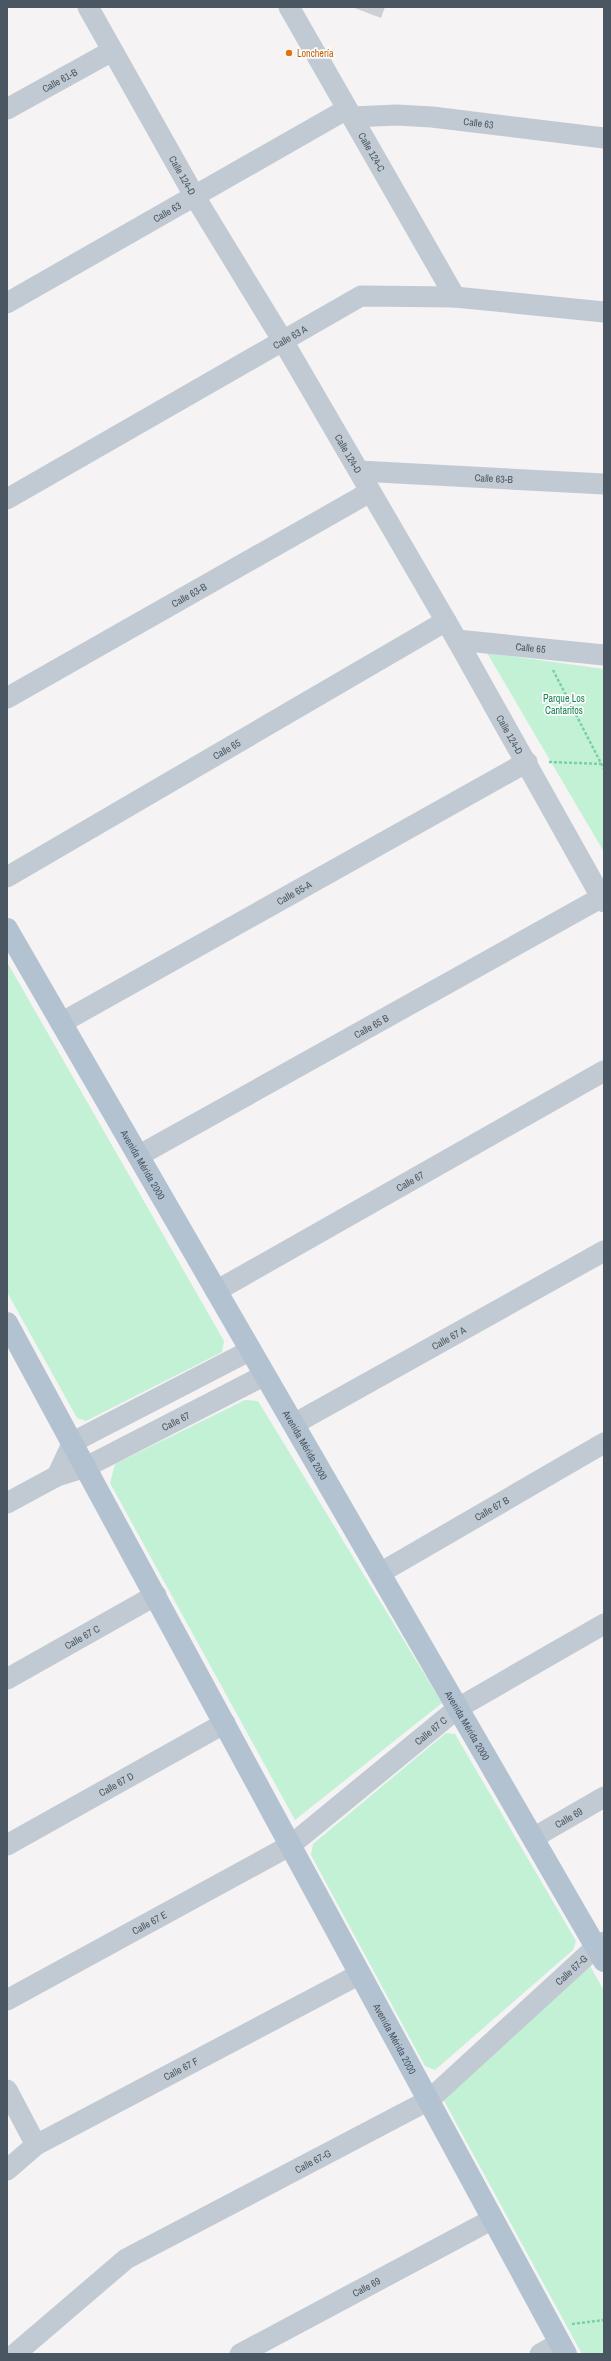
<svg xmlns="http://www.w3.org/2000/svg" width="611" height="2361" viewBox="0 0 611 2361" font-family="'Archivo Narrow',sans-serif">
<rect width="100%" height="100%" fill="#f5f3f3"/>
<path fill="#c3f1d5" d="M487,653L604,669V852Z
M7,962L224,1341L222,1352L86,1421L77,1418L7,1292Z
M245,1400L258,1401L442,1703L295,1820L110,1483L115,1464Z
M446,1733L455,1734L576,1941L573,1950L435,2070L425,2066L311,1855L313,1844Z
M589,1964L604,1991V2354H582L442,2097Z"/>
<path fill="#cdcfd5" d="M352,7H385L381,18Z"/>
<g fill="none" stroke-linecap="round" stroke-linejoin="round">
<path stroke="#7ad0a6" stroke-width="2.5" stroke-dasharray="3 2" stroke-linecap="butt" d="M553,670L604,769
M549,762L604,764
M572,2324L604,2320"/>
<g stroke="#c1cad2" stroke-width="21">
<path id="s1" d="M88,7L195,197L283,341L457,640L604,902"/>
<path id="s2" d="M289,7L455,297"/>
<path id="s3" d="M7,109L112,51"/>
<path id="s4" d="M352,117L397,115L432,117L604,138"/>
<path id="s5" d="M7,303L347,109"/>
<path id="s6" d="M359,471L604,484"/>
<path id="s7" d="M7,499L361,296L455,297L604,312"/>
<path id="s8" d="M457,640L604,655"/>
<path id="s9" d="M7,698L370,492"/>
<path id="s10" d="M7,877L446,621"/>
<path id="s11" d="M61,1023L527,762"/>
<path id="s12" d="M138,1156L604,896"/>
<path id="s13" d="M216,1291L604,1071"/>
<path id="s14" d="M294,1424L604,1251"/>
<path d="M57,1476L73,1442L251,1350"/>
<path id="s15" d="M7,1503L57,1476L86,1467L265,1375"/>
<path id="s16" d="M380,1573L604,1443"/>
<path id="s17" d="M7,1679L156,1595"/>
<path id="s18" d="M533,1838L604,1797"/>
<path id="s19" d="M7,1845L225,1723"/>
<path id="s20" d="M7,2000L291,1845L458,1708L604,1624"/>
<path d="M7,2090L36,2145"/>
<path id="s21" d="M7,2170L36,2145L360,1974"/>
<path id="s22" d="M15,2354L126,2259L429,2100L596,1947L604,1942"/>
<path id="s23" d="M240,2354L493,2219"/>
<path d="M540,2354L560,2343"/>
</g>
<g stroke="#b3c2d1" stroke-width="22">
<path id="s24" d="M7,929L604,1961"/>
<path id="s25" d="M7,1323L566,2354"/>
</g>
</g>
<circle fill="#e8710a" stroke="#fff" stroke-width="1.5" cx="289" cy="53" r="4"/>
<g text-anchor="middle" stroke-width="3.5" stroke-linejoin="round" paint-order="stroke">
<g font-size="10" fill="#c56008" stroke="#fff" text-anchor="start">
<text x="297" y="57">Lonchería</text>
</g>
<g font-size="10" fill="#4a5661" stroke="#fff">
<text dy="4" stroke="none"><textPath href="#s3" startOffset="60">Calle 61-B</textPath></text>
<text dy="4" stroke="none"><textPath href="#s4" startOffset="127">Calle 63</textPath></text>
<text dy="4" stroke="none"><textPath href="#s2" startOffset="167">Calle 124-C</textPath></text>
<text dy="4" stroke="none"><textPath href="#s1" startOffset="193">Calle 124-D</textPath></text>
<text dy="4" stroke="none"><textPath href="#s5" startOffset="184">Calle 63</textPath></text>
<text dy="4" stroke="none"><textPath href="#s7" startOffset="326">Calle 63 A</textPath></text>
<text dy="4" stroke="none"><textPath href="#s1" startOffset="517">Calle 124-D</textPath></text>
<text dy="4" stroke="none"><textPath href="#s6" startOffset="135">Calle 63-B</textPath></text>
<text dy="4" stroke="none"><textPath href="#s9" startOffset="209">Calle 63-B</textPath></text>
<text dy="4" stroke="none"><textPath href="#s8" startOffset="74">Calle 65</textPath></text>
<text dy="4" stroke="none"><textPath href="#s1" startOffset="841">Calle 124-D</textPath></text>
<text dy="4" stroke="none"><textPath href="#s10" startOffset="254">Calle 65</textPath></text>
<text dy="4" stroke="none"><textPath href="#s11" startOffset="267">Calle 65-A</textPath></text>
<text dy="4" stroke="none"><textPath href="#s12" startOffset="267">Calle 65 B</textPath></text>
<text dy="4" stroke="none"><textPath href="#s24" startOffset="272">Avenida Mérida 2000</textPath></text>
<text dy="4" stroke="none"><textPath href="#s13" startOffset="223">Calle 67</textPath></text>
<text dy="4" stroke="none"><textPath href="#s14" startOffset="177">Calle 67 A</textPath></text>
<text dy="4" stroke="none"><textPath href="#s15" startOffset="188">Calle 67</textPath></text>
<text dy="4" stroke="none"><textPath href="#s24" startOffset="596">Avenida Mérida 2000</textPath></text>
<text dy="4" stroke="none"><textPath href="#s16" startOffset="129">Calle 67 B</textPath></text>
<text dy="4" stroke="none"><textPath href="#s17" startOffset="86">Calle 67 C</textPath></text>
<text dy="4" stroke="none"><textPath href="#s24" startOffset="920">Avenida Mérida 2000</textPath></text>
<text dy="4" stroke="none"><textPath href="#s20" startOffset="504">Calle 67 C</textPath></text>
<text dy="4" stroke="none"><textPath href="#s19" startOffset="125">Calle 67 D</textPath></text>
<text dy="4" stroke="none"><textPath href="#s18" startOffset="41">Calle 69</textPath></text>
<text dy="4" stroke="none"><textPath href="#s20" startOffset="162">Calle 67 E</textPath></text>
<text dy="4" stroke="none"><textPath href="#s22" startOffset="681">Calle 67-G</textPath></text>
<text dy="4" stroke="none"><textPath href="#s25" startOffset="814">Avenida Mérida 2000</textPath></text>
<text dy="4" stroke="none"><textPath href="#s21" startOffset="202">Calle 67 F</textPath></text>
<text dy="4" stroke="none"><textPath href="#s22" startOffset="357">Calle 67-G</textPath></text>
<text dy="4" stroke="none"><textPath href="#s23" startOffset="143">Calle 69</textPath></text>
</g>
<g font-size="10" fill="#17864f" stroke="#fff">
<text x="564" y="702">Parque Los<tspan x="564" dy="12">Cantaritos</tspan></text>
</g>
</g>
<rect width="611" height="2361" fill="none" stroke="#4a5661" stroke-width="16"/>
</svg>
